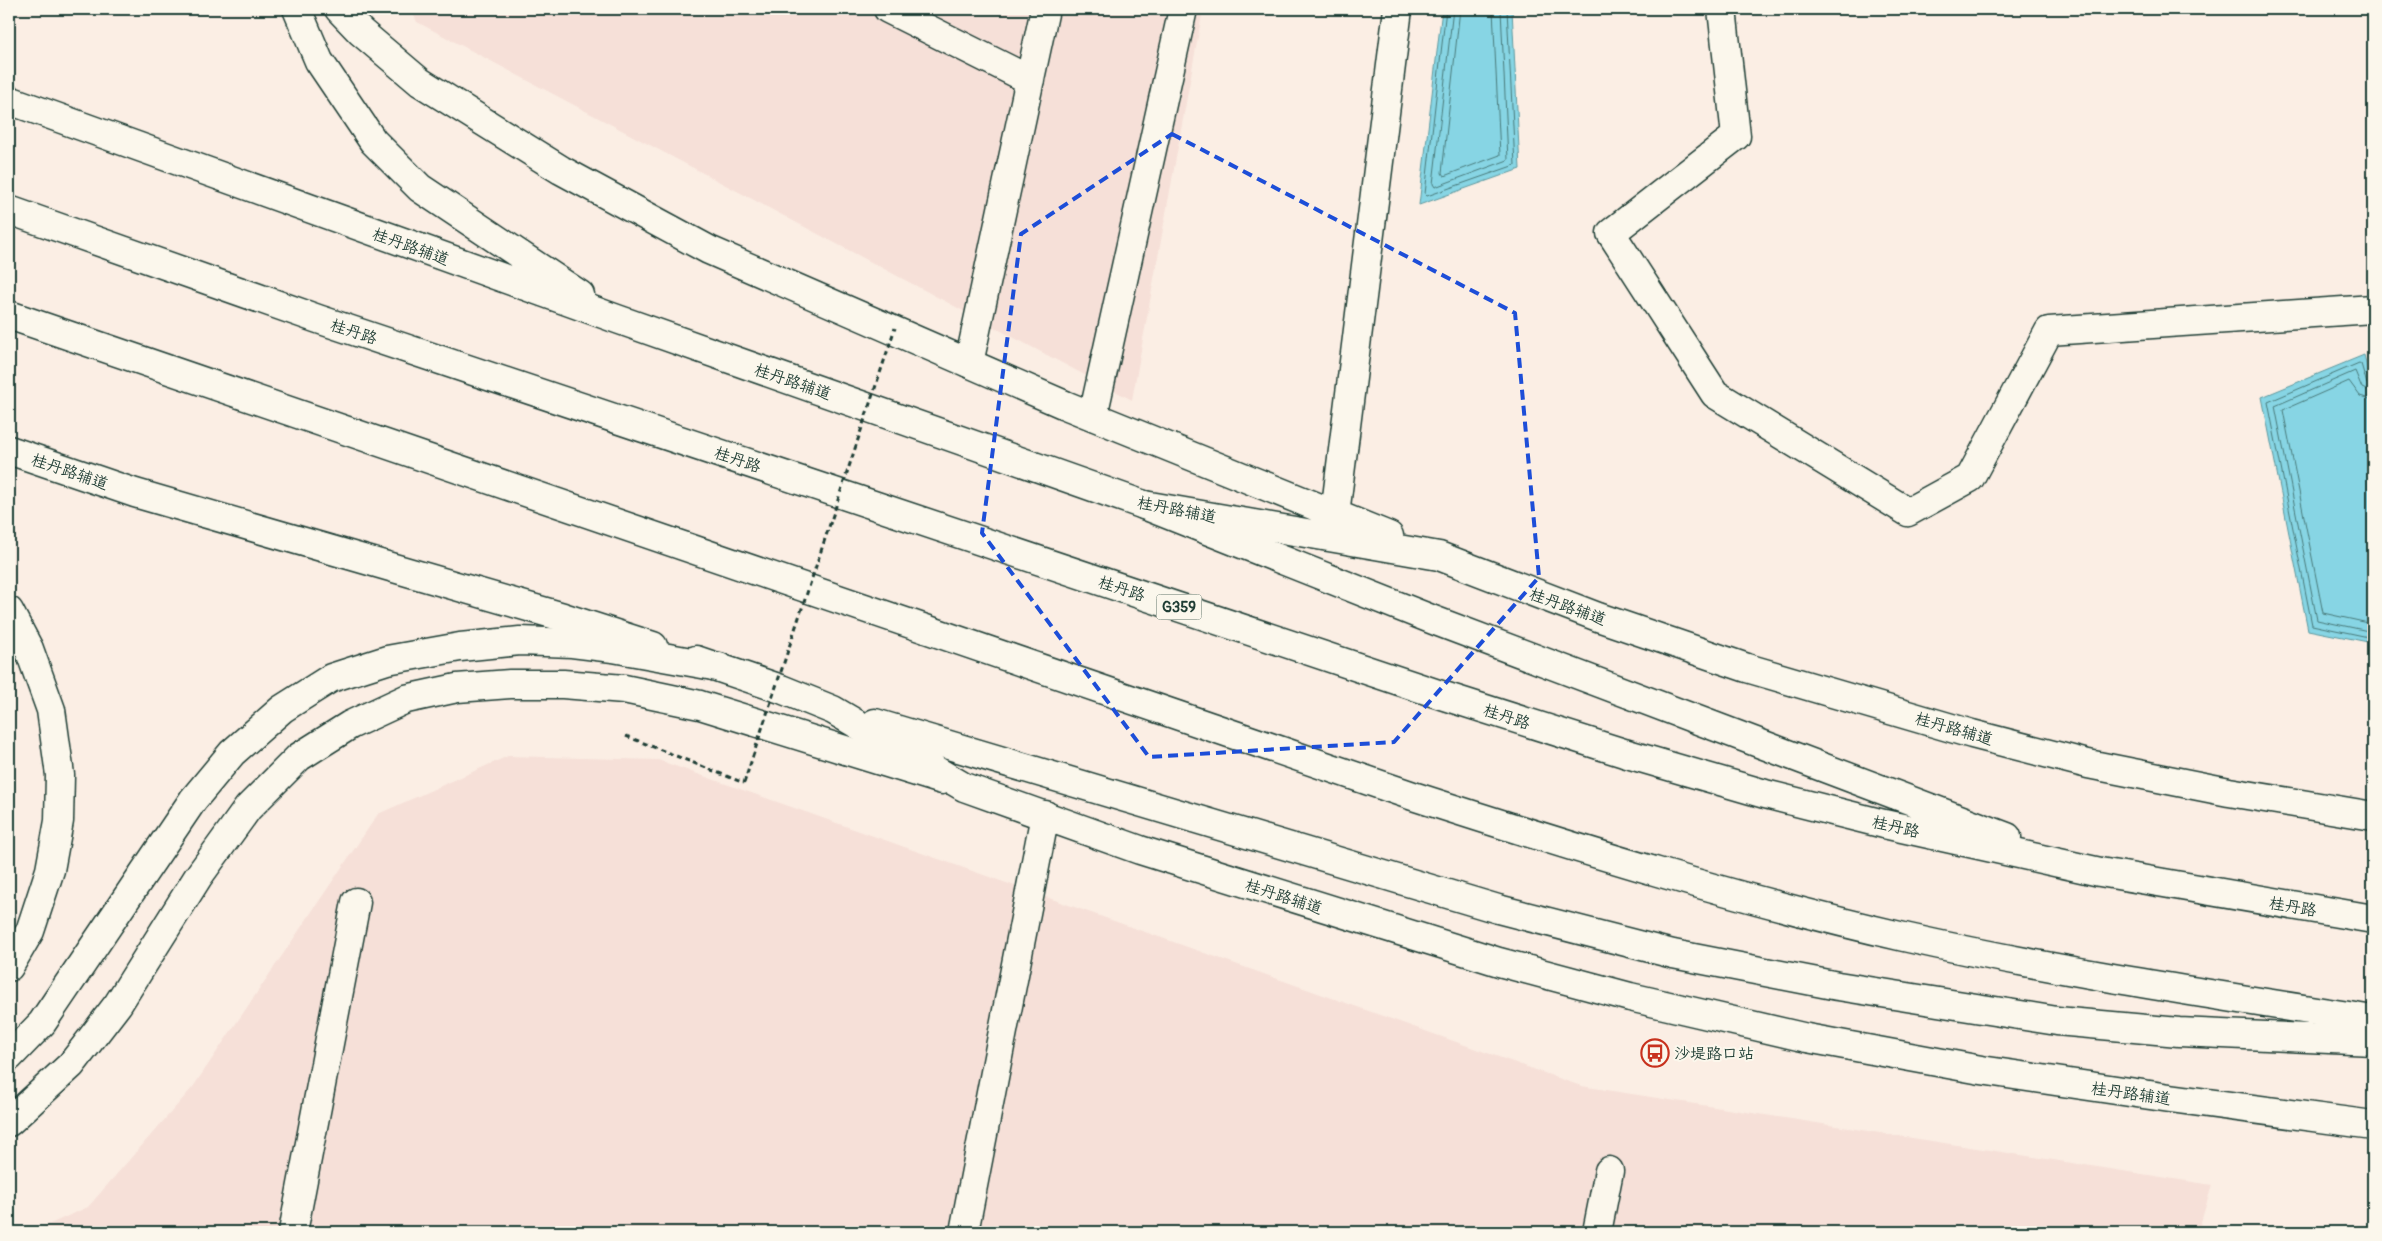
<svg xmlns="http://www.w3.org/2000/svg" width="2382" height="1241" viewBox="0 0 2382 1241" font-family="Pangolin,'LXGW WenKai TC',sans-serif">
<rect width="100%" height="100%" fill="#fbeee4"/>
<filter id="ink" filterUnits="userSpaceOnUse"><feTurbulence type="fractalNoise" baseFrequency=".02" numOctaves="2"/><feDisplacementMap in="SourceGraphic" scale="10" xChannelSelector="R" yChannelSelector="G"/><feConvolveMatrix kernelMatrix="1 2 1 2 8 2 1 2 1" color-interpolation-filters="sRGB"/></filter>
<g filter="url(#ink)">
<path fill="#f6e0d8" d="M411,9H1203L1132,400L417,22Z
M508,756L658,760L1581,1086L2212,1185L2198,1232H32L88,1207L193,1087L378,814Z"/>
<path fill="#87d5e4" stroke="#5d989e" d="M1442,9H1512L1520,169L1419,205Z
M2364,355L2373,390V643L2308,630L2262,397Z"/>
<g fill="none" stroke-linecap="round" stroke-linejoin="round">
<path stroke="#497a7a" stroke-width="1" d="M1446,9L1425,194L1427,196L1515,165L1507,9
M1453,9L1433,184L1435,187L1508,160L1501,9
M1460,9L1442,173L1444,176L1500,155L1493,9
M2373,386L2367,384L2361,364L2359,363L2268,402L2312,625L2373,638
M2373,393L2362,388L2355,371L2275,406L2317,620L2373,632
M2373,400L2360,396L2349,381L2283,410L2323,613L2373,624"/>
<g stroke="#1f3d34" stroke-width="31">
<path id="minor" d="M888,9L1030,80
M1722,9L1736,136L1611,233L1715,394L1908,512L1970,478L2049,331L2373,309
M969,363L1045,9
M1093,416L1183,9
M1335,514L1398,9
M9,1122L71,1065L118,1004L198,877L248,808L299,757L350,725L406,699L457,688L510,684H563L624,689L700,705L942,780
M293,1232L356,902
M964,1232L1045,815
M1597,1232L1609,1171"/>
</g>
<g stroke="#1f3d34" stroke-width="31">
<path id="major" d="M297,9L319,61L373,141L420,188L580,295
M339,9L361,32L420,82L561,170L709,250L1065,405L1389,536
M9,100L617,319L1144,505L1439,556L1598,617L1747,668L1972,734L2088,764L2229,792L2373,816
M9,450L135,493L563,617L653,646
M696,660L781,689L833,710L964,787L1140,850L1499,962L1630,997L1807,1038L1981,1070L2170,1098L2373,1125
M875,723L1498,909L1673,954L1838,986L2057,1021L2179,1032L2373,1041"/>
</g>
<g stroke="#1f3d34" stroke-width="31">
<path id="highway" d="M9,210L318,319L1441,695L1624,753L1765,794L1884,824L2100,872L2373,919
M9,315L1413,796C1575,848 1738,899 1904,937C2059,972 2216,995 2373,1020
M1144,505L1436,621L2007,837
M9,611L29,649L51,710L60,775L59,821L50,870L30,931L9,967
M9,1057L42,1023L193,800L232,753L282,709L331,678L387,660L460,647L520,641L572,643L613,648L719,667"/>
</g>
<path stroke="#1f3d34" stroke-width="3" stroke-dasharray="5 4" stroke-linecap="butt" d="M626,736L744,783"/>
<use href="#minor" stroke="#fbf7ec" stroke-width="28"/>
<use href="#major" stroke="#fbf7ec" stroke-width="28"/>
<use href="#highway" stroke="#fbf7ec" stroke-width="28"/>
<path stroke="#1f3d34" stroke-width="3" stroke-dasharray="5 4" stroke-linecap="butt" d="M744,783L895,328"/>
</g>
</g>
<path fill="none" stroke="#1d4ed8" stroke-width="4" stroke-dasharray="10 6" stroke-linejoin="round" d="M1172,134L1515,313L1539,577L1394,742L1149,757L982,533L1021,234Z"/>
<defs>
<g id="bus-ring" transform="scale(1.4375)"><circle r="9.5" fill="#fbf7ec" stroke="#c8321e" stroke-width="1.5"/><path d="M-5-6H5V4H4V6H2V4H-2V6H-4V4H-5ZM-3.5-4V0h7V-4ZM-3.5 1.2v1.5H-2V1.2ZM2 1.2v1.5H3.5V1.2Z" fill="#c8321e"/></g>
</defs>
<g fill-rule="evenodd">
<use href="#bus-ring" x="1655" y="1053"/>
</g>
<g text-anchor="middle" stroke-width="4" stroke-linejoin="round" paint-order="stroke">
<rect fill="#fbf7ec" stroke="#61756b" stroke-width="1" x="1156.5" y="594.5" width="45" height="25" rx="4"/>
<g font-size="15" font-weight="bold" fill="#1f3d34">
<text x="1179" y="612">G359</text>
</g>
<g font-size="16" fill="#1f3d34" stroke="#fbf7ec">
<text transform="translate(411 246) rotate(20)" y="6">桂丹路辅道</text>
<text transform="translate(354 331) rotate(18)" y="6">桂丹路</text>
<text transform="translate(793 381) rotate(19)" y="6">桂丹路辅道</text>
<text transform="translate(738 459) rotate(19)" y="6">桂丹路</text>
<text transform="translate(70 471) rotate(19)" y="6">桂丹路辅道</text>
<text transform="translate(1177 509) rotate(11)" y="6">桂丹路辅道</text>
<text transform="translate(1122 588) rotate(18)" y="6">桂丹路</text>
<text transform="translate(1568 606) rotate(20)" y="6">桂丹路辅道</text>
<text transform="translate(1507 716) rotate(18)" y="6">桂丹路</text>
<text transform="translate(1954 728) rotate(16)" y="6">桂丹路辅道</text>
<text transform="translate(1896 826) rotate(13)" y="6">桂丹路</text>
<text transform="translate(1284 896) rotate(18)" y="6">桂丹路辅道</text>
<text transform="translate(2293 906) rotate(10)" y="6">桂丹路</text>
<text transform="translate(2131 1093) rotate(8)" y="6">桂丹路辅道</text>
</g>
<g font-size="16" fill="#1f3d34" stroke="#fbf7ec" text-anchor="start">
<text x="1674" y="1059">沙堤路口站</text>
</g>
</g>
<rect width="2382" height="1241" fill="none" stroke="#fbf7ec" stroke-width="30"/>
<rect x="15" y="15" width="2352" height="1211" fill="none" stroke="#1f3d34" stroke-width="2" filter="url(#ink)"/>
</svg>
